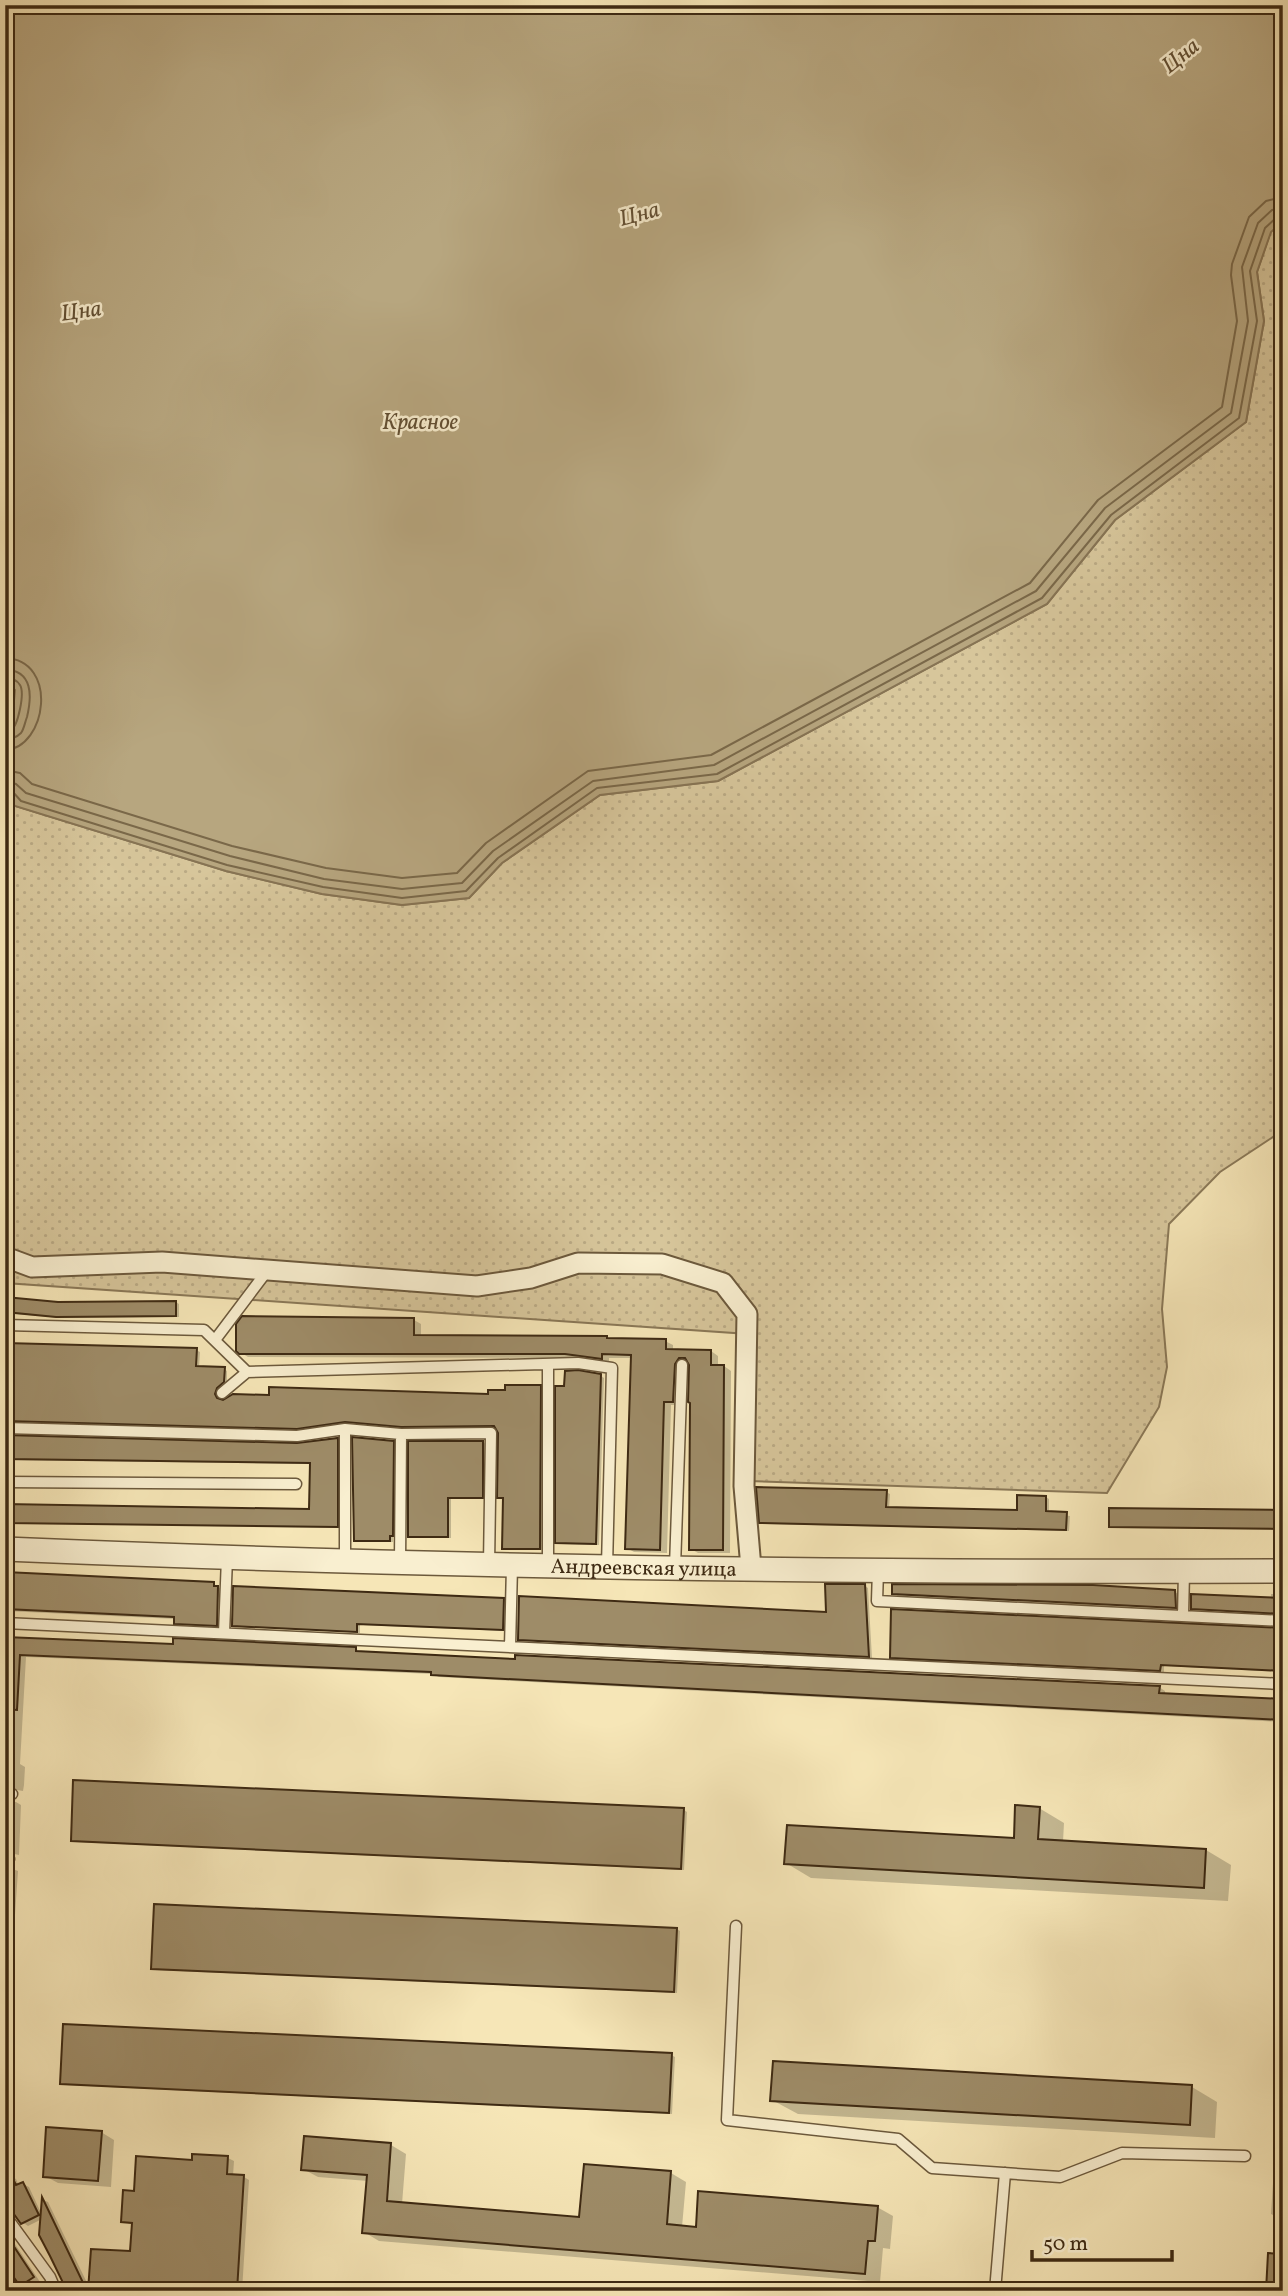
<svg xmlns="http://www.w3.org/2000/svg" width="1288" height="2296" viewBox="0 0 1288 2296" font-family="Vollkorn,serif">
<defs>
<pattern id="grass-dots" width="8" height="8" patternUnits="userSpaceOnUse" patternTransform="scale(1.75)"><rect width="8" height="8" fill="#d7c69b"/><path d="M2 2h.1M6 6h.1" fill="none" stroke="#baaa85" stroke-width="1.8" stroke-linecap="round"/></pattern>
</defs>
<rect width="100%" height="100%" fill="#f6e6b7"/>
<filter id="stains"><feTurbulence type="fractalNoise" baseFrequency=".00286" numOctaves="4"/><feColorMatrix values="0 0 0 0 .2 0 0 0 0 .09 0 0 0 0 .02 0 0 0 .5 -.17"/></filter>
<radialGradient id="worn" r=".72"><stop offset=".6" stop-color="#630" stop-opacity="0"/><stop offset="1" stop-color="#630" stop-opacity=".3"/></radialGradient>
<path fill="url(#grass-dots)" stroke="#8a7857" stroke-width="2" d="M1283,221V1132L1279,1133L1220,1172L1169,1224L1162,1309L1167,1367L1159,1407L1107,1493L749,1481L748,1334L5,1283V793L15,806L226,871L322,894L402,905L469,898L502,863L600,795L718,781L1047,604L1115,520L1246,422L1264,321L1257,272L1271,231Z"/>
<path fill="#b7a67f" stroke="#877454" stroke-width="2" d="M5,5H1283V221L1271,232L1257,272L1264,321L1246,422L1115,520L1047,604L718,781L600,795L502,863L469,898L402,905L322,894L226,871L15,806L5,793V727C13,717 14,702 15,690L5,683Z"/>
<path fill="#0003" d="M5,1298L58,1304L176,1302L179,1304V1317L61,1318L5,1313Z
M243,1318L414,1320L421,1324V1337H607L611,1340L665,1341L673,1345V1351H711L718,1356V1366H724L731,1371L730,1553H698L691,1549V1365L689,1361L682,1368L680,1405H671L667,1553L634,1552L627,1548L632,1358H609V1362L574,1358L248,1357L240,1352Z
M5,1344L196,1350L200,1352L199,1368L224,1369L227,1371V1383L220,1390L217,1396L220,1401L489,1395L540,1387L544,1389L543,1550H508L504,1548L505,1499L499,1497L500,1433L497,1427L406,1428L350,1423L301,1430L5,1423Z
M601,1376L604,1378L599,1545L561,1544L557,1542L566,1387Z
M5,1437L297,1445L337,1439L341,1441V1528L5,1523V1506L311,1510L312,1464L5,1460Z
M483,1442L486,1444V1499H451V1538H413L409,1536Z
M393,1443L396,1445V1537H393V1542H359L356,1540Z
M886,1492L890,1494L889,1509L1018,1512L1046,1497L1049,1499V1513L1070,1516L1069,1531L765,1524L761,1521Z
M1283,1512V1530L1114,1528L1110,1526Z
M5,1573L214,1584L224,1591L222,1628L181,1626L176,1623V1619L5,1611Z
M865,1586L868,1588L872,1658L523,1641L519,1639L828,1613Z
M1174,1592L1179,1594L1180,1610L898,1596L894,1593Z
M1271,1594H1283V1615L1196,1610L1192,1608L1271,1599Z
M503,1599L507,1601L506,1631L360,1625V1633L237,1627L233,1625Z
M1283,1630V1672L1164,1666V1672L895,1659L891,1657Z
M5,1639L174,1646L356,1649L363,1653L1159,1687L1165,1691V1695L1283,1701V1722L439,1677L433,1674L26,1657L20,1764L25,1767L24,1785L23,1791L11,1789L5,1795Z
M5,1802H16L21,1805L19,1855L10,1853L5,1858Z
M1039,1808L1064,1823L1063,1842L1206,1850L1231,1865L1228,1901L811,1878L786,1863L1015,1840Z
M684,1810L687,1812L684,1870L76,1842L72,1840Z
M5,1866L18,1871L15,1915L8,1916L5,1920Z
M5,1929L14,1932L7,2061L8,2177L10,2176L16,2179L19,2186L23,2184L29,2187L42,2215L43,2200L48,2202L90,2289L132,2253L134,2225L122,2221L136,2193L193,2162L228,2158L234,2161L233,2176L244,2177L249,2180L242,2291H69L42,2219L28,2226L22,2222L12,2210L5,2214Z
M677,1929L680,1931L677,1993L157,1970L153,1968Z
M671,2055L675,2057L672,2114L66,2085L62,2083Z
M1192,2087L1217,2102L1215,2138L798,2114L772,2100Z
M1277,2109L1283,2110V2150L1275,2146Z
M101,2132L114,2140L111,2187L58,2183L45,2176Z
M305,2138L391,2145L406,2154L402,2204L581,2219L671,2173L686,2182L682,2227L697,2228L877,2207L893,2216L890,2249L883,2248L880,2282L379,2241L364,2232L368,2181L318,2177L303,2169Z
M1273,2183L1283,2184V2220L1271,2214Z
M5,2224L12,2234L9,2235L46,2291H24L5,2262Z"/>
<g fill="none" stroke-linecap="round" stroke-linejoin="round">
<path stroke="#7a6849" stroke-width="2" d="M5,658C59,660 47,748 5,750
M5,669C33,671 32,696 27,717C25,722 24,729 21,733C16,738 11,739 5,739
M5,678C11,678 17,680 20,685C25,693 18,726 11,730C9,731 7,730 5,731
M5,770L20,773L32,784L232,846L326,868L402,878L457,873L486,843L588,771L711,755L1030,583L1098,500L1222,407L1237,321L1231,275L1232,264L1249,217L1266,201L1283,197
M5,781L16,784L26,793L230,856L324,879L402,889L462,883L493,851L593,781L714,765L1036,591L1105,508L1231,413L1248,321L1242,267L1258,223L1272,210L1283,208
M5,790L12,791L21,801L227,865L323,887L402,898L466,891L498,858L597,788L717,774L1042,598L1111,515L1239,418L1257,321L1250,271L1265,228L1276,218L1283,216"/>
</g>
<path fill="#9e8c68" stroke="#3e2a13" stroke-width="2" d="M5,1297L58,1302L176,1301V1316L56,1317L5,1312Z
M242,1316L414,1318V1335L607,1336V1338L666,1339V1349L711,1350V1365H724L723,1550H689L690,1403L688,1402L689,1365L685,1358H679L675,1364L673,1402H664L660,1550L625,1549L631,1355L602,1354V1359L565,1354H239L236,1351V1324Z
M5,1343L197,1348L196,1366L225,1367L224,1382L217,1388L215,1394L217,1398L223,1400L233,1394L269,1395V1387L488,1394V1390H505V1385H541L540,1549H502L503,1498H497L498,1433L494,1426L401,1427L345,1422L297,1429L5,1421Z
M578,1370L601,1374L596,1544L555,1543V1386H564L565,1371Z
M5,1435L297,1443L338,1438V1527L5,1523V1504L309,1509L310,1463L5,1459Z
M352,1437L394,1441L393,1536H390V1541H354Z
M408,1441H483V1498H448V1537H408Z
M756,1487L887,1490L886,1507L1017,1510V1495L1046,1496V1511L1067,1512L1066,1530L759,1523Z
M1109,1508L1283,1510V1529L1109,1527Z
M5,1572L214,1582V1586H218L217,1626L174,1624V1617L5,1609Z
M825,1584H865L869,1657L518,1640L519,1596L826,1612Z
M892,1584L1093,1585L1175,1590L1176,1608L892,1594Z
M233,1586L504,1598L503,1630L357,1624V1632L232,1626Z
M1191,1594L1283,1598V1614L1191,1609Z
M891,1609L1283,1628V1671L1161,1665L1160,1671L890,1658Z
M5,1637L173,1644V1638L356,1647V1651L515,1659V1655L1160,1686L1159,1693L1283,1699V1720L431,1675V1672L20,1655L17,1710L5,1709Z
M73,1780L684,1808L681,1869L71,1841Z
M1015,1805L1040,1807L1038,1839L1206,1849L1204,1888L784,1864L787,1825L1014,1838Z
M154,1904L677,1928L674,1992L151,1969Z
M63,2024L672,2053L669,2113L60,2084Z
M773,2061L1192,2085L1190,2125L770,2101Z
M46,2127L102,2131L98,2181L43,2177Z
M304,2136L391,2143L387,2201L579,2217L584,2164L671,2171L667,2224L696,2227L698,2191L878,2206L875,2241H868L865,2274L362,2233L367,2175L301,2170Z
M192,2154L228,2156L227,2174L244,2175L237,2291H88L91,2249L130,2251L132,2223L121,2222L123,2190L134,2191L136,2156L192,2160Z
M5,2163L16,2185L23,2182L39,2215L21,2224L11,2210L5,2208Z
M42,2197L87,2291H67L50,2256L39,2235Z
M5,2233L34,2277L20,2286L5,2265Z
M1268,2253L1283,2254V2291H1266Z"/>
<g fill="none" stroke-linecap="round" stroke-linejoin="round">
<g stroke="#6c593c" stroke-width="13">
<path id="service" d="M5,1325L204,1330L247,1372
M215,1340L267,1271
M548,1365V1566
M222,1393L247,1372L578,1363L612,1368L607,1566
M5,1428L297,1436L345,1429L401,1434L491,1433L489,1565
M345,1429V1561
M5,1482L296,1484
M400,1563L401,1434
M675,1567L682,1365
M878,1570L877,1601L1283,1621
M1183,1616L1184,1572
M5,1623L1283,1684
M224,1633L227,1558
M510,1647L512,1566
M5,1794H12
M5,1858L9,1859
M5,1920H8
M736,1926L727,2120L898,2139L932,2168L1060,2177L1122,2153L1245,2156
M5,2215L50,2277L56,2291
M995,2291L1005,2173"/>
</g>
<g stroke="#6c593c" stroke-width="23">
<path id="minor" d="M5,1257L32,1267L162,1262L477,1286L531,1278L578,1263L662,1264L723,1283L747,1314L744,1486L751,1568"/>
</g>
<g stroke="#6c593c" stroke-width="26">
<g id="tertiary">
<path id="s1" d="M5,1549C431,1567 857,1573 1283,1571"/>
</g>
</g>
<use href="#service" stroke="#f9efd0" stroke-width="10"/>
<use href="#minor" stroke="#f9efd0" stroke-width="19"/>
<use href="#tertiary" stroke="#f9efd0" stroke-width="23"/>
</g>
<g text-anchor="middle" stroke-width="5" stroke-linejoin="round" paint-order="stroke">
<g font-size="21" fill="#3e2a13" stroke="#f9efd0">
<text dy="7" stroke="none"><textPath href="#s1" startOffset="639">Андреевская улица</textPath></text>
</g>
<g font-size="23" font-style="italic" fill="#624f33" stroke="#f9efd0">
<text transform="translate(1180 55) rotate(-39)" y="8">Цна</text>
<text transform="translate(639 213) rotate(-15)" y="8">Цна</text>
<text transform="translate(81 310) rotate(-8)" y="8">Цна</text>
<text x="420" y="429">Красное</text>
</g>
</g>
<rect width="1288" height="2296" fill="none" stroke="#f6e6b7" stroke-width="28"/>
<rect x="7" y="7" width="1274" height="2282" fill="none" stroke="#3e2a13" stroke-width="3.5"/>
<rect x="14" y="14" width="1260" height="2268" fill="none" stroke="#3e2a13" stroke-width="2"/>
<path d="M1032 2250v10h140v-10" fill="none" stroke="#3e2a13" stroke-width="3.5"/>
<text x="1043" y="2250" font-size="21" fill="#3e2a13" stroke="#f9efd0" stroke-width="5" paint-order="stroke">50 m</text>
<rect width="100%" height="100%" filter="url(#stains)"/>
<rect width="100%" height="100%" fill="url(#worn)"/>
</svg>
